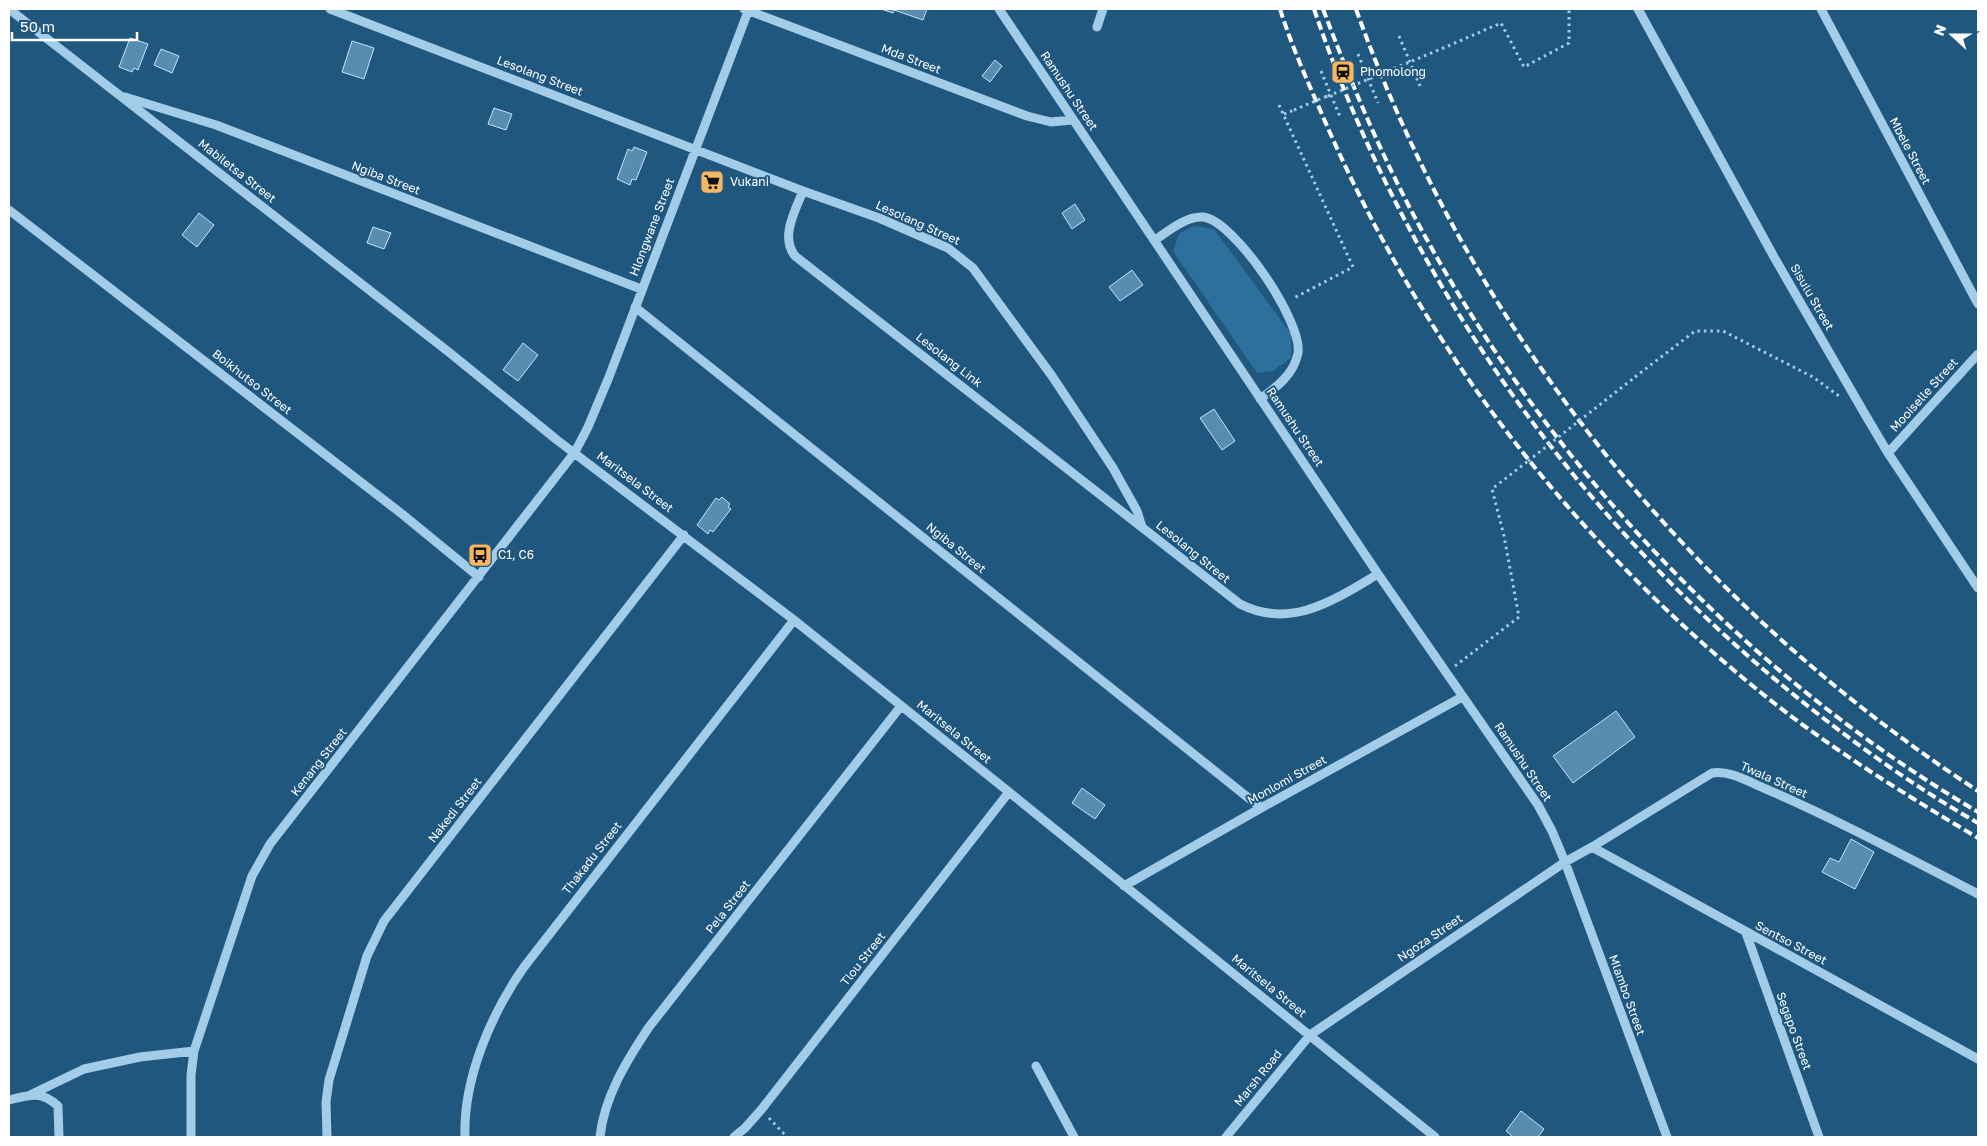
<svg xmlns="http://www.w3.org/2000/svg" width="1987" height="1146" viewBox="0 0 1987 1146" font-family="'Golos Text',sans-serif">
<rect width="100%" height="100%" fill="#1f577f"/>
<path fill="#2e709c" d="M1193,226L1214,229L1291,334V358L1273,371L1257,373L1173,251L1179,234Z"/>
<path fill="#588db1" stroke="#c7e3f6" d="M881,9H927L923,20L894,10L893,13Z
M130,38L148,44L138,70L134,68L132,72L119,67Z
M352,41L374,48L364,79L342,72Z
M161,49L179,56L172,73L154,65Z
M995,60L1002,66L990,82L982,76Z
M494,108L512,114L506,130L488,124Z
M634,147L647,152L636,180L632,179L630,185L617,179L628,149L632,151Z
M1075,204L1085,220L1072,229L1062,213Z
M199,213L214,225L197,247L182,235Z
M373,227L391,233L384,249L367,243Z
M1132,270L1143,285L1120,301L1109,287Z
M523,343L538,355L518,381L503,370Z
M1214,409L1235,441L1222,450L1200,418Z
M722,497L730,504L728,507L731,509L713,532L710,530L708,534L697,525L716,498L719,500Z
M1616,711L1635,737L1573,783L1553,756Z
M1082,788L1105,805L1095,819L1072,803Z
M1851,839L1874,852L1855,889L1822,872L1830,858L1839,862Z
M1521,1111L1544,1129L1538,1137H1513L1506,1131Z"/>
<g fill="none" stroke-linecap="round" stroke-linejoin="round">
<path stroke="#a3cce8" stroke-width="3" stroke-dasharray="2.5 4" stroke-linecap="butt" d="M1399,36L1420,86
M1448,46L1501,23L1524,67L1569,43V9
M1358,54L1378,103
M1321,71L1341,119
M1325,97L1328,96
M1279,105L1353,267L1292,299
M1284,114L1294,110
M1635,377L1695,331H1723L1813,377L1839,396
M1455,666L1519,617L1504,536L1492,489L1528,461
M769,1118L787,1137"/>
<path stroke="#a3cce8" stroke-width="9" d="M9,9L450,353L557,440L794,620L1009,792L1435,1137
M330,9L803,191L879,218L948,248L973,268L1052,376L1113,468L1137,511L1142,527
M744,9L1027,116L1051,122L1072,120
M999,9L1378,574L1538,805L1552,831L1565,862L1667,1137
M1638,9L1774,257L1866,416L1888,453L1978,588
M1821,9L1978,304
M1097,27L1103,9
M125,97L216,125L641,289
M803,191C795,211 780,237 795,256L1240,604C1291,630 1334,600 1378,574
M9,210L402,514L479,577
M1155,240C1168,231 1186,216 1203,217C1234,220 1303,322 1298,353C1294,374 1277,387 1260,399
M635,307L1261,808
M1888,453L1978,354
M1592,847L1978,1059
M1124,886L1261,808L1462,697
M1746,933L1819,1137
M1036,1066L1074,1137
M28,1096L84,1069L140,1057L194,1051
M9,1100C29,1095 41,1090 58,1106L59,1137
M191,1137V1075L194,1051L252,876L270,844L575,452L588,427L609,377L749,9
M327,1137L326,1102L329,1080L367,956L384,921L684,535
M465,1137C463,1079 491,1014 524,967L794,620
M600,1137C604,1097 627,1060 649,1027L901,706
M734,1137L745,1128L761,1110L1009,792
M1226,1137L1310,1035L1565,862L1592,847L1712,773C1730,770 1749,782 1766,789C1838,820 1908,858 1978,894"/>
<path stroke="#fff" stroke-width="4" stroke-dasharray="9 4" stroke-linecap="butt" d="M1280,9C1291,44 1306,78 1321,112C1420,345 1575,546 1774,703C1839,754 1908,796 1978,838
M1314,9C1409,289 1592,541 1827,721C1875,758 1925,793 1978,823
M1323,9C1351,83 1382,157 1420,227C1548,464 1745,675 1978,812
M1356,9C1471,332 1692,604 1978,791"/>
<path stroke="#a3cce8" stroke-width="3" stroke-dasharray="2.5 4" stroke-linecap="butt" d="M1328,96L1448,46
M1294,110L1325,97
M1528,461L1635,377"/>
</g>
<defs>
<g id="station-square" transform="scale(1.25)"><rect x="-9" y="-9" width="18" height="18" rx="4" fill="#f7b662" stroke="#1f577f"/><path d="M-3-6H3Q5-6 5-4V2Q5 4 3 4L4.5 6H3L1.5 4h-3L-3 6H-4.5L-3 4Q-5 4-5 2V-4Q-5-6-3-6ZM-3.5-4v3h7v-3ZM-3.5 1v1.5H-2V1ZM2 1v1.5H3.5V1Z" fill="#111"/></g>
<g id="supermarket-square" transform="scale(1.25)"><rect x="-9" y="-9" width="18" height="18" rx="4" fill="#f7b662" stroke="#1f577f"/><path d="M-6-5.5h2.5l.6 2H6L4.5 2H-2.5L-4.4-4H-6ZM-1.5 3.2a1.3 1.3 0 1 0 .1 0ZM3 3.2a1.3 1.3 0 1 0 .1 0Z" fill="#111"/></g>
<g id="bus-square" transform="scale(1.25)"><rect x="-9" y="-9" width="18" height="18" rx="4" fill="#f7b662" stroke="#1f577f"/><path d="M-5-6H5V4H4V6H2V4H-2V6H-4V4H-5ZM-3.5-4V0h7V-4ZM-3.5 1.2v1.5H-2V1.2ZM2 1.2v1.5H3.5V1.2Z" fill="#111"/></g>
</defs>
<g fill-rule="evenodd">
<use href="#station-square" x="1343" y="72"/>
<use href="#supermarket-square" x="712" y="182"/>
<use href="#bus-square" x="480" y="555"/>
</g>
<g text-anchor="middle" stroke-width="4" stroke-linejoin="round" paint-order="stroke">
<g font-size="12" fill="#fff" stroke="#1f577f">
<text transform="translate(911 59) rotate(21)" y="4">Mda Street</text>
<text transform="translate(540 76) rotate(21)" y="4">Lesolang Street</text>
<text transform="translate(1069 91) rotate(56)" y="4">Ramushu Street</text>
<text transform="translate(1910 151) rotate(62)" y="4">Mbele Street</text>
<text transform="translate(237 171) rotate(38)" y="4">Mabiletsa Street</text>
<text transform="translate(386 178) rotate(21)" y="4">Ngiba Street</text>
<text transform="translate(918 223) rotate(24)" y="4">Lesolang Street</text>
<text transform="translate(652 227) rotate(-69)" y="4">Hlongwane Street</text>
<text transform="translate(1812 297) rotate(60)" y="4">Sisulu Street</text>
<text transform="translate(949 360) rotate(38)" y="4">Lesolang Link</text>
<text transform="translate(252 382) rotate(38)" y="4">Boikhutso Street</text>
<text transform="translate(1924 395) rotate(-48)" y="4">Mooiselle Street</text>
<text transform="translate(1295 427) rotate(56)" y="4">Ramushu Street</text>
<text transform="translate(635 482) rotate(37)" y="4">Maritsela Street</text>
<text transform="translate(956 548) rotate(39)" y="4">Ngiba Street</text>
<text transform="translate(1193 552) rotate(39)" y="4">Lesolang Street</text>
<text transform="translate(954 732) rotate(39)" y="4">Maritsela Street</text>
<text transform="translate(319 762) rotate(-52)" y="4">Kenang Street</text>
<text transform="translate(1523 762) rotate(56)" y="4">Ramushu Street</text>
<text transform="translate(1287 780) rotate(-29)" y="4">Monlomi Street</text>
<text transform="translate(1774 780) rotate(24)" y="4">Twala Street</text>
<text transform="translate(455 810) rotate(-52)" y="4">Nakedi Street</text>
<text transform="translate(592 858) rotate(-52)" y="4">Thakadu Street</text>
<text transform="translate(728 907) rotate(-52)" y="4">Pela Street</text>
<text transform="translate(1430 938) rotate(-34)" y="4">Ngoza Street</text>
<text transform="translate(1791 943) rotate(28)" y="4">Sentso Street</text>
<text transform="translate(863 959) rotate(-52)" y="4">Tlou Street</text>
<text transform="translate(1269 986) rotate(39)" y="4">Maritsela Street</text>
<text transform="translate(1627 995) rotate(70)" y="4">Mlambo Street</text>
<text transform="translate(1794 1031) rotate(70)" y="4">Segapo Street</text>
<text transform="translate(1258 1078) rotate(-51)" y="4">Marsh Road</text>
</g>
<g font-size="12" fill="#fff" stroke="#1f577f" text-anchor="start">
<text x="1360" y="76">Phomolong</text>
<text x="730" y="186">Vukani</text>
<text x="498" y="559">C1, C6</text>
</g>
</g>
<rect width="1987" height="1146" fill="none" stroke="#ffffff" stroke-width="20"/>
<g transform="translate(1952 35) rotate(291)" stroke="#1f577f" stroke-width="4" paint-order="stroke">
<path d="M0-4L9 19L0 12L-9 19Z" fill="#ffffff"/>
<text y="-8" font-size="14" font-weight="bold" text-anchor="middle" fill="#ffffff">N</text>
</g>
<path d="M12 32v8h125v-8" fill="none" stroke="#ffffff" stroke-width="2.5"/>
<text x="20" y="32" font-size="15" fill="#ffffff" stroke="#1f577f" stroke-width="4" paint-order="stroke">50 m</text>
</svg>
